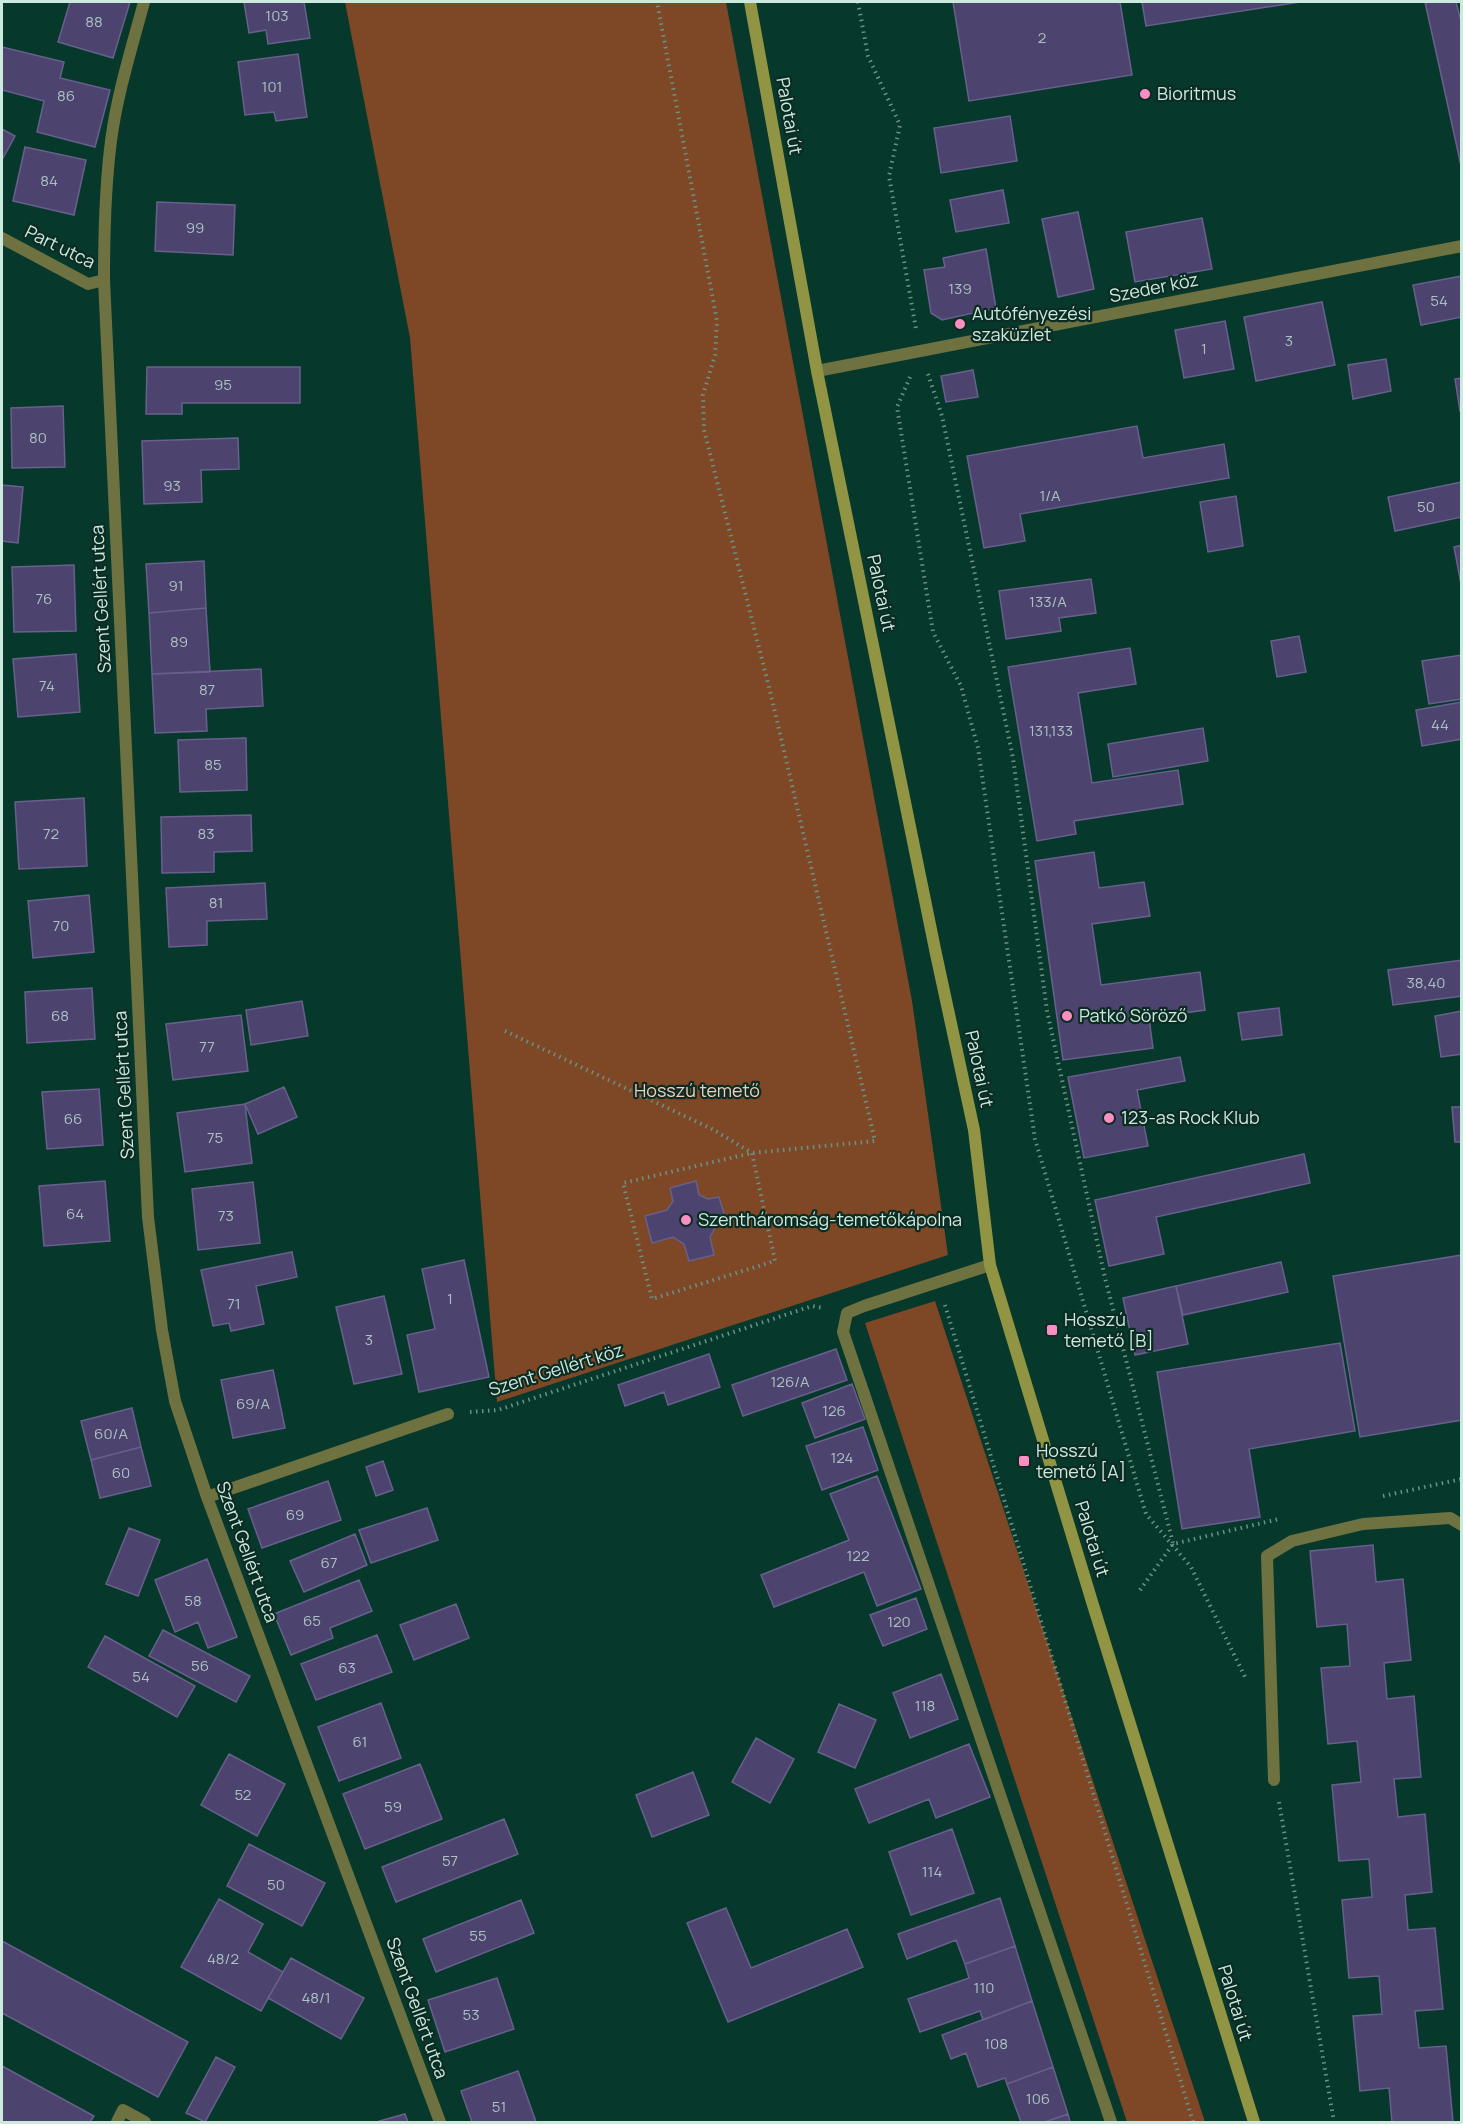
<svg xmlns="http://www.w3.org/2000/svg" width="1463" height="2124" viewBox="0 0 1463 2124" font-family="Manrope,sans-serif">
<rect width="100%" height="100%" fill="#07382c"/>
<path fill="#7e4826" d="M345,2H726L912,1001L948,1255L497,1402L410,338Z
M935,1301L1205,2122H1127L865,1323Z"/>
<path fill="#4c446e" stroke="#67608c" stroke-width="1.5" d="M70,2H130L113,58L58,42Z
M244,2H304L310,38L268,44L266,30L249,33Z
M953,2H1120L1132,75L969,101Z
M1142,2H1300L1146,26Z
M1425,2H1456L1462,25V170Z
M2,47L64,62L60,78L110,90L95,147L37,132L44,101L2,90Z
M298,54L307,117L276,121L274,112L245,115L238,62Z
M1010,116L1017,161L941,173L934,128Z
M2,129L15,136L2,160Z
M25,147L86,160L74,215L13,201Z
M1003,190L1009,223L956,232L950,200Z
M157,202L235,205L233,255L155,251Z
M1078,212L1094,289L1058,297L1042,219Z
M1202,218L1212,269L1135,282L1126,232Z
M986,249L996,308L942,320L931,313L924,270L945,267L943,258Z
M1462,276V317L1421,325L1413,285Z
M1322,302L1335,365L1256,381L1244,317Z
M1225,321L1234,369L1184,378L1175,330Z
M1386,359L1391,391L1353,399L1348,365Z
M147,367H300V403H182V414H146Z
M973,370L978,397L946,402L941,376Z
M1462,378V411H1460L1455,379Z
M63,406L65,467L12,468L11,408Z
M1137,426L1143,458L1224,444L1229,478L1020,514L1025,541L984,548L967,456Z
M238,438L239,469L201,470L202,502L144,504L142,441Z
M1462,482V517L1395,531L1388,497Z
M2,485L23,487L18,543L2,541Z
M1236,496L1243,546L1208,552L1200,502Z
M1462,545V584H1461L1454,547Z
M204,561L206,608L149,613L146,564Z
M74,565L76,631L14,632L12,567Z
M1091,579L1096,613L1059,618L1061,631L1006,639L999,591Z
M206,608L210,672L152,674L149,613Z
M1299,636L1306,672L1277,677L1271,641Z
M1130,648L1136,684L1078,693L1092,783L1178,770L1183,804L1074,821L1076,834L1037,841L1008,667Z
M76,654L80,712L18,717L13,659Z
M1462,655V699L1429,704L1422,661Z
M261,669L263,706L206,709L207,731L155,733L152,674Z
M1462,702V739L1422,746L1416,710Z
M1203,728L1208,761L1113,777L1108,744Z
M246,738L247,790L180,792L178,740Z
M84,798L87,866L19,869L15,802Z
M251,815L252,851L214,852V872L162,873L161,817Z
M1094,852L1099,888L1144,882L1150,916L1092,924L1101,985L1200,972L1205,1010L1149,1018L1153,1048L1063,1060L1035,861Z
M265,883L267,919L207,921V945L169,947L166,888Z
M89,895L94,952L33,958L28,901Z
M1462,960V996L1393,1005L1388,970Z
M92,988L95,1039L27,1043L25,992Z
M302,1001L308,1036L251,1045L246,1010Z
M1279,1008L1282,1035L1242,1040L1238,1013Z
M1462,1011V1054L1441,1057L1435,1016Z
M241,1015L248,1071L173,1080L166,1024Z
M1180,1057L1185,1081L1137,1090L1148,1146L1084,1158L1068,1077Z
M284,1087L297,1117L258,1134L245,1104Z
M99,1089L103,1145L47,1149L42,1092Z
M245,1104L252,1163L185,1172L177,1113Z
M1452,1107H1462V1142H1455Z
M1304,1154L1310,1183L1156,1217L1164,1254L1109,1266L1095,1200Z
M105,1181L110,1241L44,1246L39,1186Z
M696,1181L699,1195L708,1199L719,1197L727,1224L716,1226L710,1237L714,1255L689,1261L684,1244L673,1237L652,1243L645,1216L667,1210L673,1201L670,1188Z
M253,1182L260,1243L198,1250L192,1189Z
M292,1252L297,1277L256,1286L264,1324L231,1331L229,1323L213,1326L201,1270Z
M1462,1255V1420L1360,1437L1333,1276Z
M464,1260L489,1377L419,1392L407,1335L435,1329L422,1269Z
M1281,1262L1288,1292L1183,1315L1176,1286Z
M1176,1286L1188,1344L1135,1355L1123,1298Z
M384,1296L402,1374L354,1384L336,1307Z
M1340,1343L1355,1431L1249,1449L1260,1517L1182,1529L1157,1372Z
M836,1349L847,1380L743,1416L732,1385Z
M709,1354L720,1387L668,1405L664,1392L625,1406L618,1385Z
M273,1370L285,1428L233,1438L221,1380Z
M852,1384L865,1419L815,1438L802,1403Z
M132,1408L141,1447L91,1460L81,1421Z
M863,1427L878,1470L822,1490L806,1446Z
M141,1447L151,1486L100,1498L91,1460Z
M383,1461L393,1490L376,1496L366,1467Z
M877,1476L921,1589L877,1606L864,1572L774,1607L761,1575L849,1540L830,1494Z
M328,1481L341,1520L262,1548L248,1509Z
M427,1508L438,1540L371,1563L359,1530Z
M129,1528L160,1540L138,1596L106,1584Z
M355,1534L367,1565L304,1592L290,1561Z
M1373,1545L1376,1582L1403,1579L1411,1660L1384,1663L1387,1699L1414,1696L1421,1777L1394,1779L1398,1817L1425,1814L1432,1892L1405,1895L1408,1930L1435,1928L1443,2009L1415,2011L1419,2048L1446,2046L1453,2122H1392L1389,2088L1360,2091L1353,2016L1382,2014L1379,1976L1349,1978L1342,1900L1372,1897L1369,1859L1339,1861L1332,1785L1361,1782L1357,1741L1328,1744L1321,1668L1350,1666L1347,1624L1317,1627L1310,1551Z
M207,1559L237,1637L208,1648L198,1622L175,1632L155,1580Z
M359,1580L372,1611L330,1628L333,1638L291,1655L274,1614Z
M916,1598L927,1629L883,1646L870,1615Z
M456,1604L469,1638L414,1660L400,1625Z
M163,1630L250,1676L236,1702L149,1656Z
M377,1635L392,1672L316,1700L301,1664Z
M105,1636L195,1686L177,1717L88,1667Z
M941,1674L958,1719L910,1738L893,1693Z
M381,1703L401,1758L339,1781L318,1727Z
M839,1704L876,1720L855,1768L818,1752Z
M756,1738L794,1759L770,1803L732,1782Z
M969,1744L990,1797L936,1818L929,1799L869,1823L855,1789Z
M229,1754L285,1784L257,1836L201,1805Z
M420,1764L442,1819L365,1849L343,1794Z
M693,1772L709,1815L652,1837L636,1795Z
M504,1819L518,1854L396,1902L382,1867Z
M952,1829L974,1893L911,1915L889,1852Z
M249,1844L325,1883L302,1926L227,1886Z
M1000,1898L1015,1946L965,1964L956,1940L907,1959L898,1934Z
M219,1899L263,1924L248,1952L283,1972L261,2011L181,1967Z
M521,1900L534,1933L436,1972L423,1939Z
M726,1908L751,1968L847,1929L863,1967L728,2022L687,1923Z
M2,1941L188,2042L158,2097L2,2013Z
M1015,1946L1032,2001L983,2020L980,2011L920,2032L908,1999L969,1978L965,1964Z
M291,1958L364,1998L341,2039L268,1998Z
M497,1978L514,2029L445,2052L428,2000Z
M1032,2001L1053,2067L1007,2084L1005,2078L978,2087L966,2053L951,2059L942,2035Z
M216,2057L235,2067L205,2122L186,2113Z
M2,2066L94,2116L90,2122H2Z
M1053,2067L1068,2114L1045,2122H1021L1007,2084Z
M518,2071L536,2122H472L461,2091Z
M405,2114L408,2122H376Z
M1068,2114L1070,2122H1045Z"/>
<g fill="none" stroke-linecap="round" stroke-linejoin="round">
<path stroke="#6b9286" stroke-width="4" stroke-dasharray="1.5 4.5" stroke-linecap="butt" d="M858,2L868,56L900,125L889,176L916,329
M928,374L942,416L1013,758L1047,1011L1105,1278L1173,1543
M910,377L897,407L933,632L961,686L978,748L1035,1139L1146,1514L1191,1567L1246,1679
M505,1031L712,1129L752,1153L775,1261L652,1299L623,1183L752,1153L875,1141L770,691L704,430L703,395L715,355L717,321L657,2
M945,1305L1193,2122
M470,1412L498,1410L812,1306L823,1308
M1383,1496L1462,1479
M1140,1590L1173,1544L1279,1519
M1279,1802L1334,2122"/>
<path stroke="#6e7140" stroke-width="12" d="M990,1265L864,1306L847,1313L843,1332L1111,2122
M1274,1780L1267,1556L1292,1541L1363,1524L1450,1518L1462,1525
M117,2122L123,2110L145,2122"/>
<path stroke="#6e7140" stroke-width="12" d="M144,2C132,47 117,94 111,141C105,187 104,234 104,280L148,1217L162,1330L175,1401L207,1497L440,2122
M2,238L88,284L104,280
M817,371L1462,246
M207,1497L448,1414"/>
<path stroke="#919543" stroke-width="12" d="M750,2L817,371L936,954L974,1130L990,1265L1093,1605L1254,2122"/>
</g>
<g fill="#fc8fc2" stroke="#0c2c23" stroke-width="2">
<circle cx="1145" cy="94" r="6"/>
<circle cx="960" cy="324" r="6"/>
<circle cx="1067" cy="1016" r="6"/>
<circle cx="1109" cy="1118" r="6"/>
<circle cx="686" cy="1220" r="6"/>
<rect x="1046" y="1324" width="12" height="12" rx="3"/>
<rect x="1018" y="1455" width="12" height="12" rx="3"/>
</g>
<g text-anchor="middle" stroke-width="4.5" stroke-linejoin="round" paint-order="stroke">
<g font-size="15" fill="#acc0c2">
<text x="277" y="21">103</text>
<text x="94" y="27">88</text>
<text x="1042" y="43">2</text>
<text x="272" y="92">101</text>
<text x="66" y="101">86</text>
<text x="49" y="186">84</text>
<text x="195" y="233">99</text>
<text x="960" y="294">139</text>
<text x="1439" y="306">54</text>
<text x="1289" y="346">3</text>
<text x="1204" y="354">1</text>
<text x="223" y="390">95</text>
<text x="38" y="443">80</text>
<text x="172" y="491">93</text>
<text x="1050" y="501">1/A</text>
<text x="1426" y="512">50</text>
<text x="176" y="591">91</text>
<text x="44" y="604">76</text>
<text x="1048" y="607">133/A</text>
<text x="179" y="647">89</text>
<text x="47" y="691">74</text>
<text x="207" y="695">87</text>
<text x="1440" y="730">44</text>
<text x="1051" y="736">131,133</text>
<text x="213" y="770">85</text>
<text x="51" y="839">72</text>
<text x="206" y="839">83</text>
<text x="216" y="908">81</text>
<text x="61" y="931">70</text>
<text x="1426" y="988">38,40</text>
<text x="60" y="1021">68</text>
<text x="207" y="1052">77</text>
<text x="73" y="1124">66</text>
<text x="215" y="1143">75</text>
<text x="75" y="1219">64</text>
<text x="226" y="1221">73</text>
<text x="450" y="1304">1</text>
<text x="234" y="1309">71</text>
<text x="369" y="1345">3</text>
<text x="790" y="1387">126/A</text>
<text x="253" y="1409">69/A</text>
<text x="834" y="1416">126</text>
<text x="111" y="1439">60/A</text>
<text x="842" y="1463">124</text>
<text x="121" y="1478">60</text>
<text x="295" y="1520">69</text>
<text x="858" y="1561">122</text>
<text x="329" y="1568">67</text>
<text x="193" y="1606">58</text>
<text x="312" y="1626">65</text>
<text x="899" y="1627">120</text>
<text x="200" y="1671">56</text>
<text x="347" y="1673">63</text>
<text x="141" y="1682">54</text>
<text x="925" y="1711">118</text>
<text x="360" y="1747">61</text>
<text x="243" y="1800">52</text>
<text x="393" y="1812">59</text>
<text x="450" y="1866">57</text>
<text x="932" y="1877">114</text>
<text x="276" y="1890">50</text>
<text x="478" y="1941">55</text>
<text x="223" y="1964">48/2</text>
<text x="984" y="1993">110</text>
<text x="316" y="2003">48/1</text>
<text x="471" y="2020">53</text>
<text x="996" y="2049">108</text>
<text x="1038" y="2104">106</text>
<text x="499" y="2112">51</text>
</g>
<g font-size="18" fill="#cce9de" stroke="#0c2c23" text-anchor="start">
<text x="1157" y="100">Bioritmus</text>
<text x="972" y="320">Autófényezési<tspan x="972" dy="21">szaküzlet</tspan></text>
<text x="1079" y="1022">Patkó Söröző</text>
<text x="1121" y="1124">123-as Rock Klub</text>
<text x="698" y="1226">Szentháromság-temetőkápolna</text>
<text x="1064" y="1326">Hosszú<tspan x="1064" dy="21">temető [B]</tspan></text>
<text x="1036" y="1457">Hosszú<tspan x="1036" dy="21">temető [A]</tspan></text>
</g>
<g font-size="18" fill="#cce9de" stroke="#0c2c23">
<text transform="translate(789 116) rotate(80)" y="6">Palotai út</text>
<text transform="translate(60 247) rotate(26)" y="6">Part utca</text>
<text transform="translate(1154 288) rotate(-11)" y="6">Szeder köz</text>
<text transform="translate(881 593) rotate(78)" y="6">Palotai út</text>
<text transform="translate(101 599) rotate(-93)" y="6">Szent Gellért utca</text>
<text transform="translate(979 1069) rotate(78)" y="6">Palotai út</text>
<text transform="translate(124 1085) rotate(-93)" y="6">Szent Gellért utca</text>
<text transform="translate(556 1370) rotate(-17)" y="6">Szent Gellért köz</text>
<text transform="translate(1092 1539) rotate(73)" y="6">Palotai út</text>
<text transform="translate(247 1552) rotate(70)" y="6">Szent Gellért utca</text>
<text transform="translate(1235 2003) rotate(73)" y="6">Palotai út</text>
<text transform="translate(417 2008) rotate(70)" y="6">Szent Gellért utca</text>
</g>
<g font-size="18" fill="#f2ceb9" stroke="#0c2c23">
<text x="697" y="1097">Hosszú temető</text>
</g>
</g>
<rect width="1463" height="2124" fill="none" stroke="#cce9de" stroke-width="6"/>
</svg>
